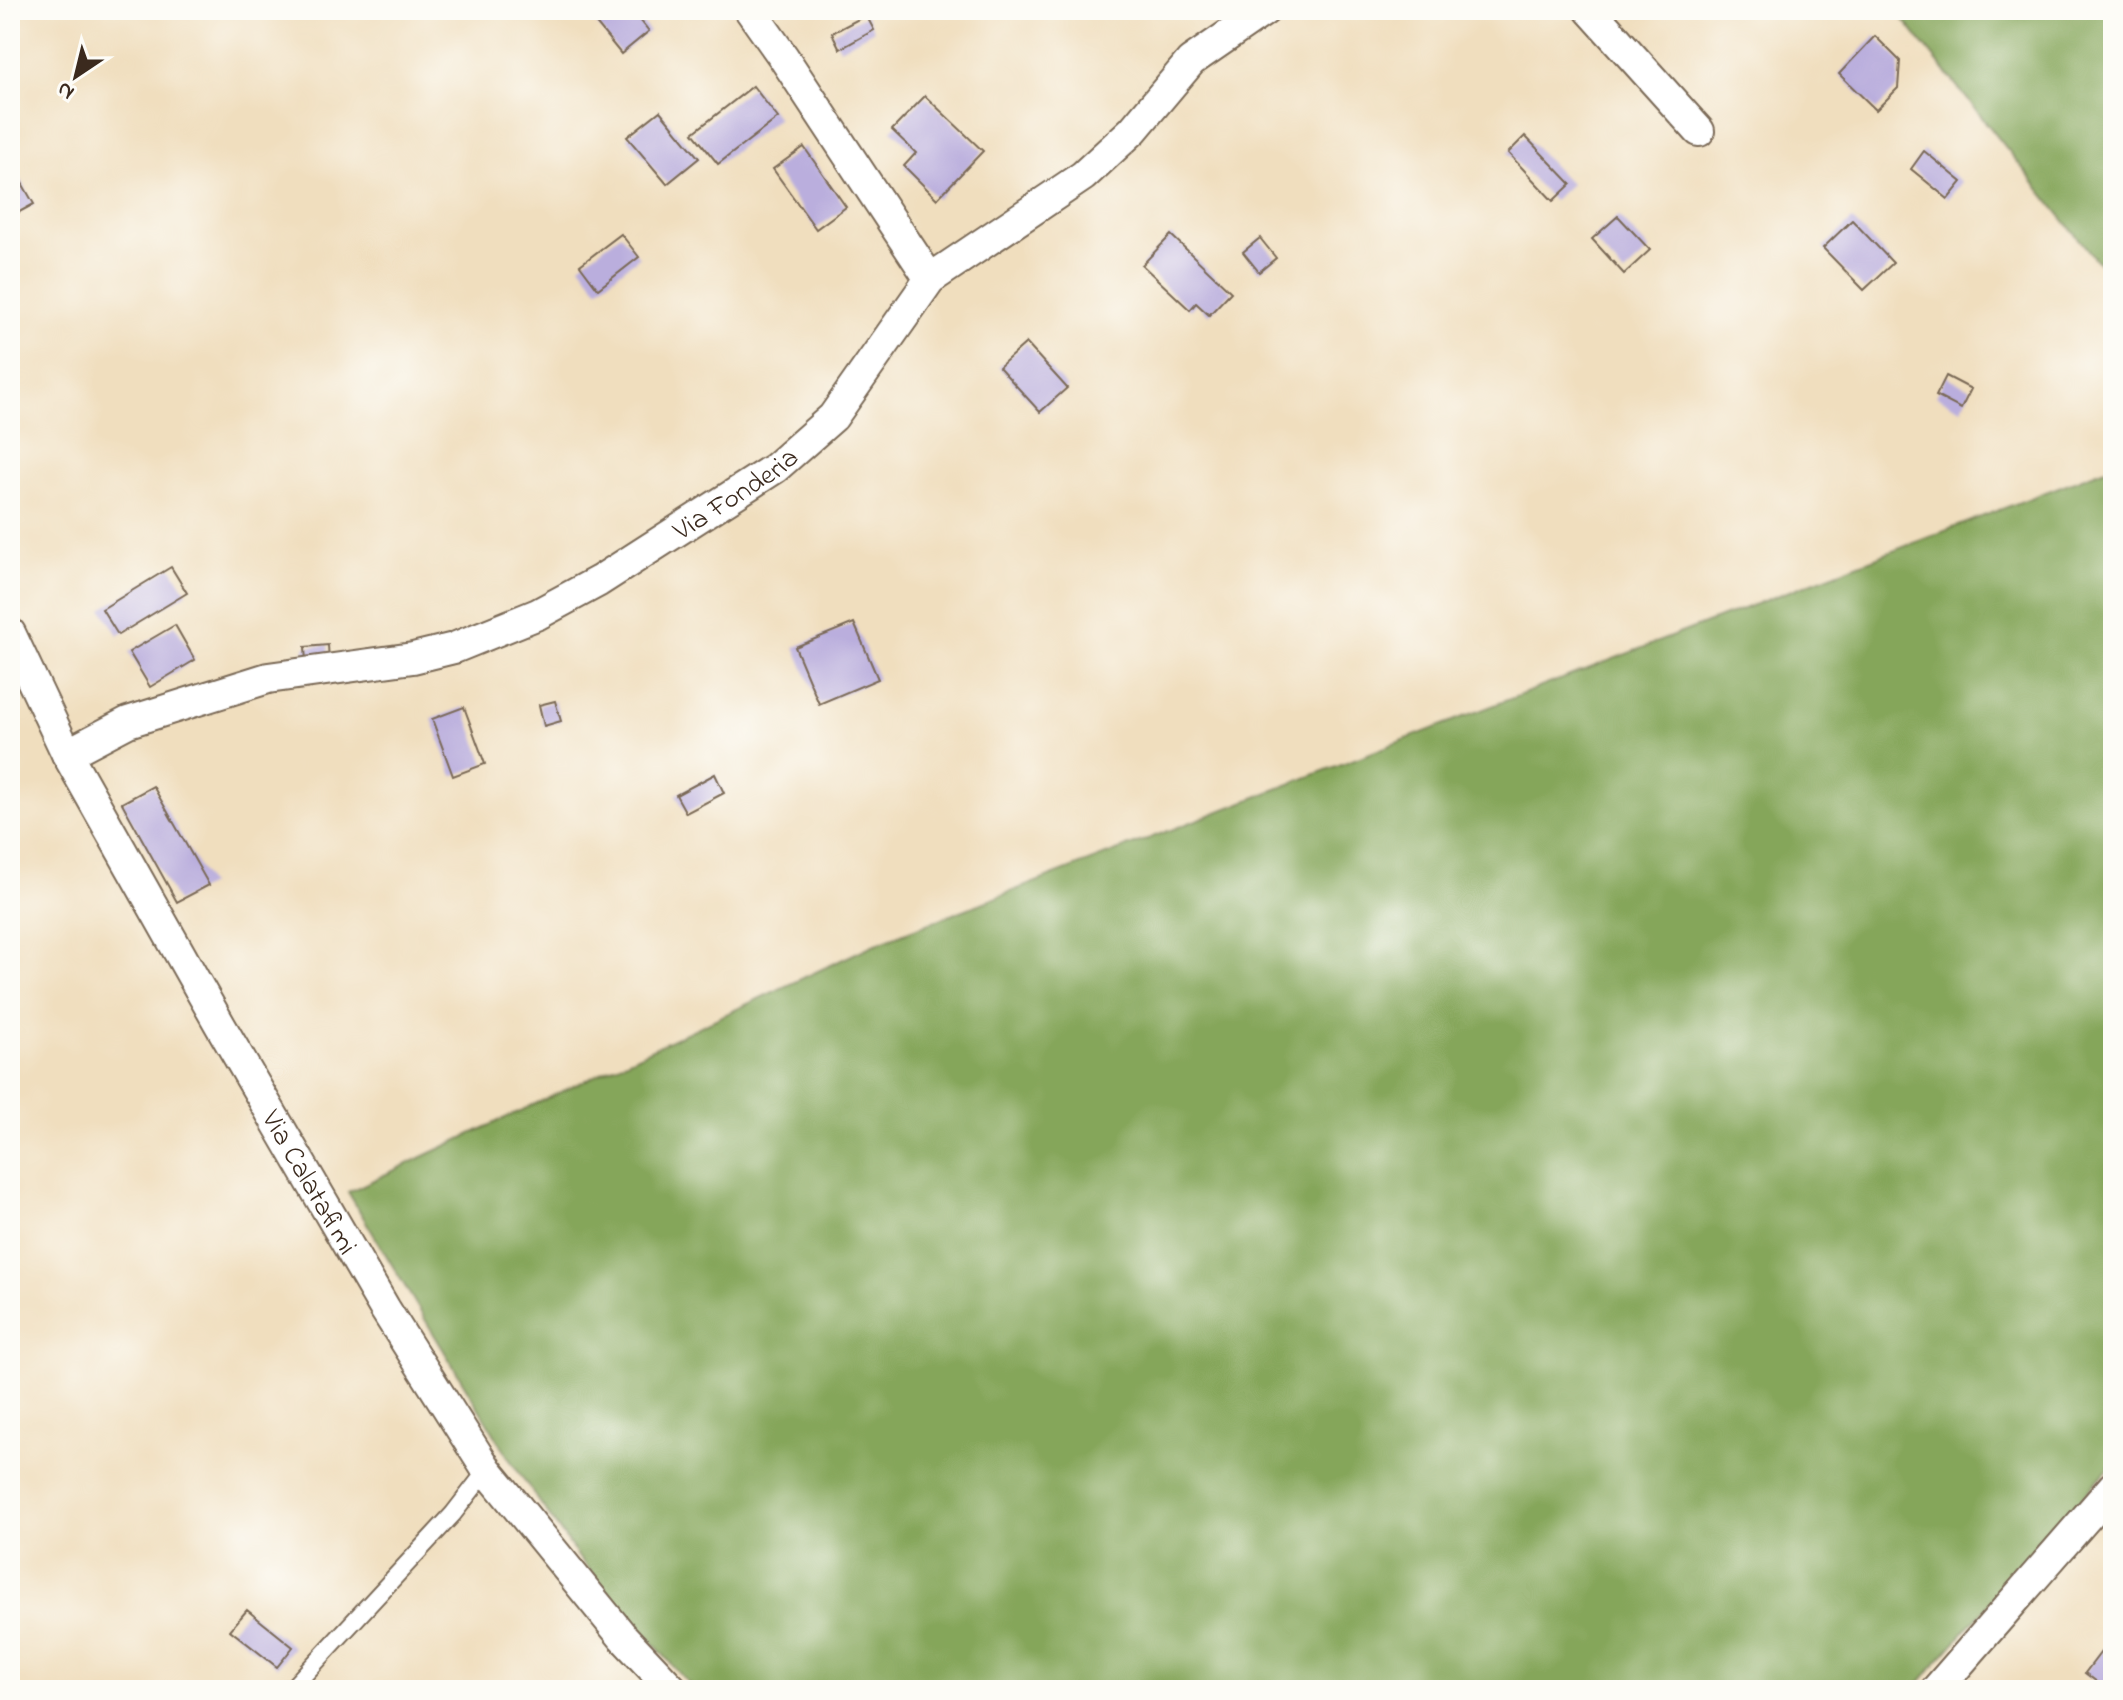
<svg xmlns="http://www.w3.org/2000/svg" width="2123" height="1700" viewBox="0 0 2123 1700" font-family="'Indie Flower',sans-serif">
<rect width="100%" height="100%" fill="#fdfcf7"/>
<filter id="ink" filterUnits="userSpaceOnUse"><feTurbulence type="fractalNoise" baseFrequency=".0125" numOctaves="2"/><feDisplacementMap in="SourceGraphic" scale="16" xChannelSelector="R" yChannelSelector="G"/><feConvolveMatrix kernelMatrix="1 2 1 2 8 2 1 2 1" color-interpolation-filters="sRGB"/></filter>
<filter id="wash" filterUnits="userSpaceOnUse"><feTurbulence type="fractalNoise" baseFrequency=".006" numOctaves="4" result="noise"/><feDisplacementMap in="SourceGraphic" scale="32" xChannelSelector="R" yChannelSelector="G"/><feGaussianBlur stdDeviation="1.8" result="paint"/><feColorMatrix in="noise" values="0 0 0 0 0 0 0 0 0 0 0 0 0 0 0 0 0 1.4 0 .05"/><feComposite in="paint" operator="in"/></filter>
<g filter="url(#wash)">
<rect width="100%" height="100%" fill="#f0debe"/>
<path fill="#85a65a" stroke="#60683c" stroke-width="2" d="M1896,10H2113V281Z
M2113,466V1463L1913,1690H694L579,1558L510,1460L348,1192L873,945Z"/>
<g id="blocks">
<path fill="#baaedd" d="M585,10H642L636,15L649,31L621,54Z
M866,15L874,30L840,49L832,33Z
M1875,36L1900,61L1898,88L1876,110L1839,74Z
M753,86L778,118L718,164L693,133Z
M925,96L983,151L937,199L904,166L916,153L892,130Z
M660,111L699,158L667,184L627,137Z
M1525,136L1571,184L1553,201L1508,153Z
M804,147L846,207L816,229L773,169Z
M1924,151L1962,182L1948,199L1911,169Z
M10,162L34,204L10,217Z
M1618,216L1650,250L1624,274L1592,239Z
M1852,220L1893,263L1864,290L1823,248Z
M621,234L639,257L598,289L580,265Z
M1171,235L1231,292L1209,315L1196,303L1190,310L1142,265Z
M1260,238L1276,258L1259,272L1243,252Z
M1026,343L1067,388L1040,412L999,367Z
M1946,376L1971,389L1961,409L1936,396Z
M171,567L187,593L118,635L102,609Z
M854,623L878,679L819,704L795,647Z
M175,625L195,660L150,687L129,652Z
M328,645L329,660L306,662L305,647Z
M555,701L561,721L544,726L539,705Z
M464,707L485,764L453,776L432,719Z
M715,774L724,793L686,813L676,795Z
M153,786L209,885L177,902L122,803Z
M247,1610L293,1647L277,1667L230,1630Z
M2110,1640L2113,1642V1690H2108L2085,1673Z"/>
</g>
</g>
<g filter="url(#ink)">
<use href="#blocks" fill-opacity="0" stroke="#7a6956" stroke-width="2"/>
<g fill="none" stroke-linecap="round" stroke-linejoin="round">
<g stroke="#7a6956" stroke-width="20">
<path id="service" d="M290,1690L453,1514L487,1470"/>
</g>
<g stroke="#7a6956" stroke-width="34">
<g id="minor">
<path d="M750,10L784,58L930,279"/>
<path d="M1590,10L1699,131"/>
<path id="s1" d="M10,633L67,754L220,1025L385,1309L487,1470L623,1637L673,1690"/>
<path id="s2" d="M67,754L128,722L268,678L413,658L454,648L538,614L599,581L775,468L833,417L930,279L1083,176L1133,130L1191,61L1265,10"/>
<path d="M1936,1690L2113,1487"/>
</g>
</g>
<use href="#service" stroke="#fff" stroke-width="16"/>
<use href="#minor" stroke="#fff" stroke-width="30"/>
</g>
</g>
<g text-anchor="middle" stroke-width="7" stroke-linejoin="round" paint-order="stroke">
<g font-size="28" fill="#3b2a1e" stroke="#fdfcf7">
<text dy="10" stroke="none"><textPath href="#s2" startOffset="726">Via Fonderia</textPath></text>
<text dy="10" stroke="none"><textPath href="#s1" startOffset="626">Via Calatafimi</textPath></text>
</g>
</g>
<rect width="2123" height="1700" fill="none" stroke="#fdfcf7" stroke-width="40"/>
<g transform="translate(76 76) rotate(215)" stroke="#fdfcf7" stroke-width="6" paint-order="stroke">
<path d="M0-6L14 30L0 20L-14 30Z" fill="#3b2a1e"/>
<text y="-12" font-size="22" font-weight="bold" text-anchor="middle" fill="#3b2a1e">N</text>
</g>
</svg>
